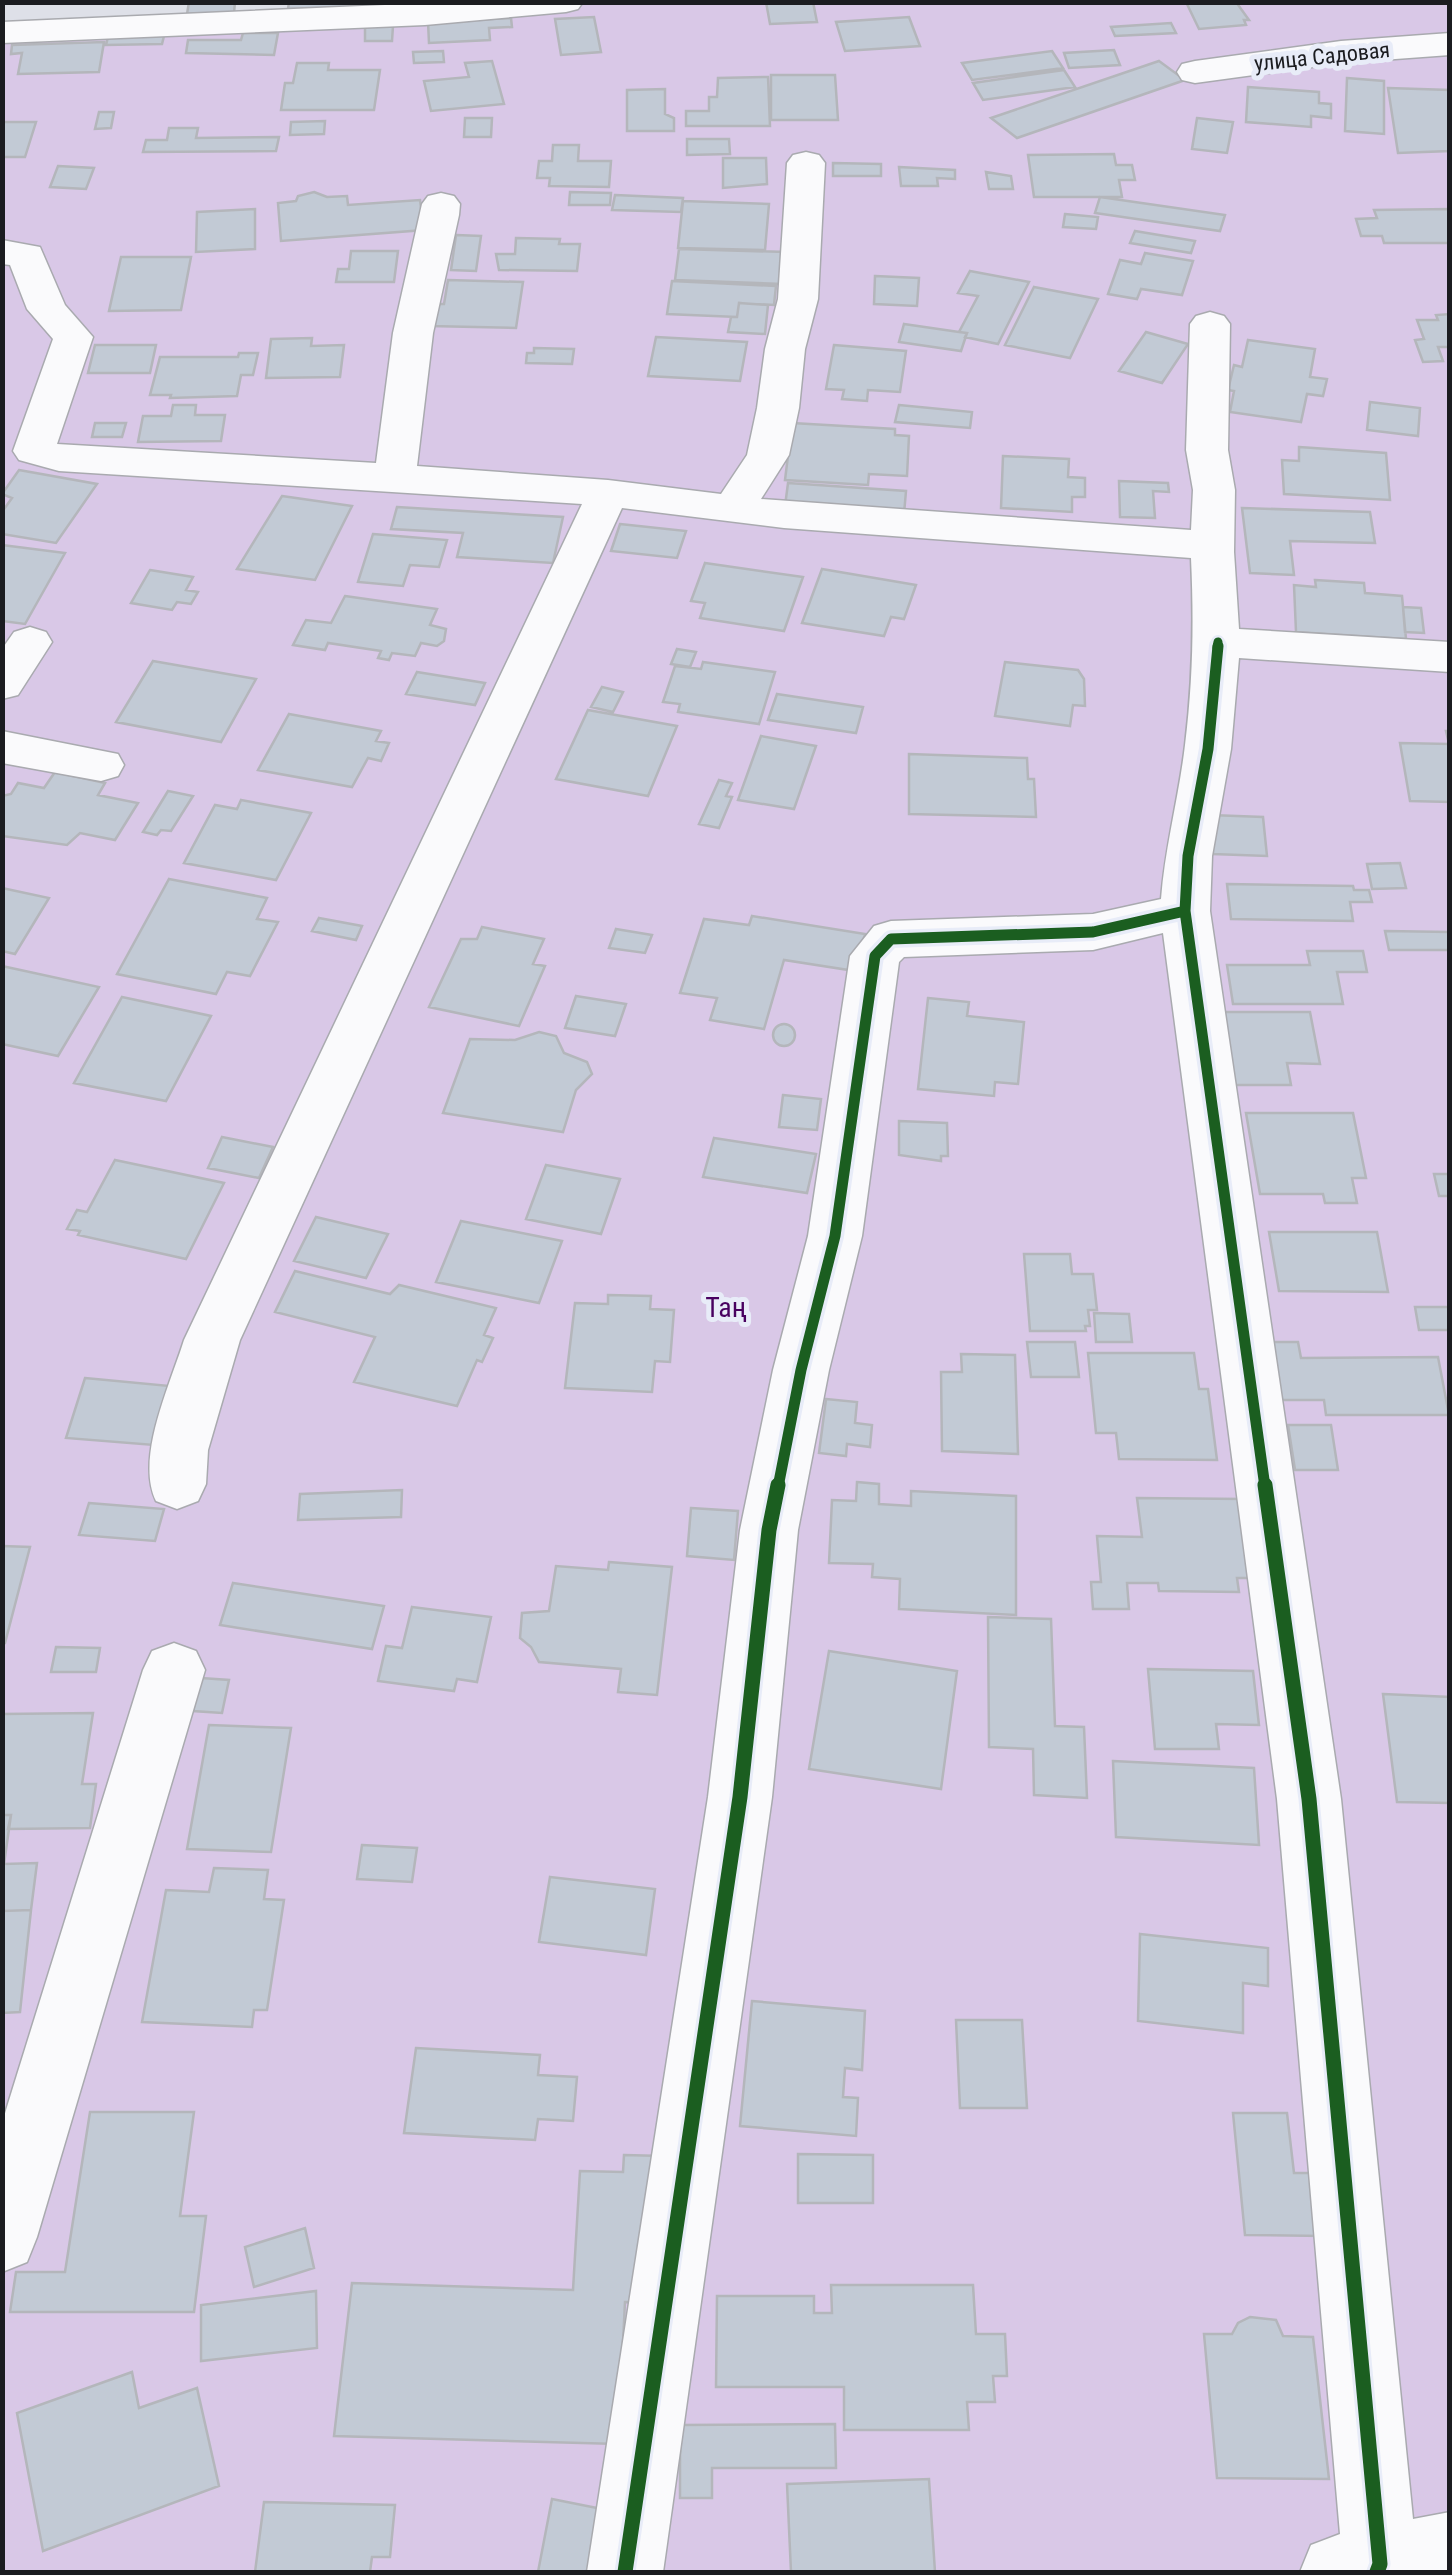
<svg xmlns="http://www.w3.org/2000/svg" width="1452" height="2575" viewBox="0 0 1452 2575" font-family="'Roboto Condensed',sans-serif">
<rect width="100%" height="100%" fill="#dee0e8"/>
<path fill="#d9c8e7" d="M558,2L1449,3V2572H3V42Z"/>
<path fill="#c2cad5" stroke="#b4b6bb" stroke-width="2.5" d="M189,2H235L234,13L187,14Z
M289,2H357V8L288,9Z
M766,2H813L817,22L770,24Z
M1186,2H1236L1249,20H1244L1246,25L1199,29Z
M594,17L601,52L561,55L555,19Z
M909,17L920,46L845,51L836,22Z
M511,18L512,27L489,28L490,40L429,43L428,22Z
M1171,23L1176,33L1115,36L1111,27Z
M393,26L392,41H365V27Z
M165,32L162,44L106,45L109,33Z
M243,33H278L274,55L186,53L188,40H241Z
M104,42L99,72L18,74L22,53L11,54L12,45Z
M1114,50L1120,65L1069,68L1064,53Z
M443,51L444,62L414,63L413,52Z
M1052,51L1063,68L972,80L962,63Z
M492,61L504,104L431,111L424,81L469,77L465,63Z
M1159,61L1185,80L1017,138L991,118Z
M297,63H329L328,70H380L374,110H281L285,83H293Z
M1064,70L1075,87L983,100L973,83Z
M771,75H835L838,120H771Z
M768,77L770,126H686V111H709V97H717L718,78Z
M1347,78L1384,81V134L1345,131Z
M1248,87L1319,92V103L1331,104V118L1311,116V127L1246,122Z
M1388,88L1450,90V151L1398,153Z
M665,89V114L674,118V131H627V90Z
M99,112H114L111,128L95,129Z
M465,118H492L491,137H464Z
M1197,118L1233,122L1227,153L1192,149Z
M325,121L324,134L290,135L291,122Z
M2,122H36L25,157H2Z
M169,128H198L196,138L279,137L276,151L143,152L146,140H167Z
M687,139H729L730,154L687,155Z
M553,145H579L578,161H611L609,187L549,186L550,178H537L539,161H552Z
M1114,154L1116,165H1132L1135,180H1119L1122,197H1034L1028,155Z
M723,158H766L767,184L723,188Z
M833,163L881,164V176H833Z
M58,166L94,168L86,189L50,187Z
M899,167L955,170V179L937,178L938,186H901Z
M986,172L1011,176L1013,189H989Z
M314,192L327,197L347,196L348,205L420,200L424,230L281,241L278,203L296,201L298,196Z
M570,192L611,193L610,205H569Z
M615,195L683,198L681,212L612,210Z
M1100,197L1225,215L1220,231L1095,213Z
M683,201L769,204L765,250L678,248Z
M255,209V249L196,252L197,212Z
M1450,209V243H1384L1382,236H1361L1356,219L1377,218L1374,210Z
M1065,214L1098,217L1096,229L1063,227Z
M1135,231L1195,241L1191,253L1130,243Z
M456,235L481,236L476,271L451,270Z
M516,238L560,239L559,244H580L577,271L499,270L496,254H515Z
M679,249L786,252L783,284L675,280Z
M351,251H398L394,282H336L338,269H349Z
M1145,253L1193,261L1182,295L1141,289L1137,299L1108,294L1120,260L1141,264Z
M121,257H191L181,310L109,311Z
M970,271L1029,282L998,344L965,337L967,333L959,332L978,296L958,293Z
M875,276L919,278L917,306L874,304Z
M448,280L523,282L516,328L430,326L434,304H444Z
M672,281L776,286L774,305L739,303L737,317L667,314Z
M1034,287L1098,299L1070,358L1005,345Z
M739,303L768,305L765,334L728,332L731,317H737Z
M1450,314V347H1438L1443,361L1423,362L1415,340L1424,339L1417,320H1438L1436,315Z
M904,324L959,332L967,333L961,351L899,342Z
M1146,332L1188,344L1162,383L1119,371Z
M656,337L747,342L740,381L648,376Z
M312,338L311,346L344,345L340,377L266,378L271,339Z
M1248,340L1315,349L1310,377L1327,379L1323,396L1307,394L1301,422L1230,412L1234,391L1228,390L1234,365L1242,367Z
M95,345H156L150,373H88Z
M834,345L906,351L900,392L868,390L867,401L842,399L844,390L826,389Z
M534,348L574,349L572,364L526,363L527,353H534Z
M239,353H258L253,375H241L237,396L170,398L171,395H150L160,357H238Z
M1370,402L1420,408L1418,436L1367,430Z
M173,405H196L195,415H225L221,441L138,442L143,416H171Z
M899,405L972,412L970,428L895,422Z
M95,423H126L122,437H92Z
M792,423L895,429V435L909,436L907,476L869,474L868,485L785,480Z
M1299,447L1386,453L1390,500L1284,494L1282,460L1299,461Z
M1003,456L1069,459L1068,477L1085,478V497H1072V512L1001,508Z
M19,470L97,484L56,543L2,534V512L12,498L2,494Z
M1119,481L1168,483L1169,492L1153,491L1155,518L1120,517Z
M788,483L906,491L904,514L785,506Z
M282,496L352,506L315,580L237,569Z
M397,507L563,517L553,563L457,557L463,533L391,529Z
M1242,508L1370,512L1375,543L1290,541L1294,575L1250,573Z
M620,524L686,531L677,558L611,551Z
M373,534L447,540L439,567L410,565L403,586L358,582Z
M2,545L65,553L25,624L2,621Z
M705,563L803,577L784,631L700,618L705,603L691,601Z
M822,569L916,585L904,619L891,617L884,636L802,623Z
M150,570L193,577L186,590L198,592L191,604L177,602L172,610L131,603Z
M1315,580L1364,583L1365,593L1402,596L1406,639L1296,632L1294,585L1316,587Z
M345,596L437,609L430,625L446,629L444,641L437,646L421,643L415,656L392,653L389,660L378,658L381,651L328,643L325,650L293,645L306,620L331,623Z
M1403,607L1421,608L1424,633L1405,632Z
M677,649L696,652L690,667L671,664Z
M153,661L256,679L221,742L116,722Z
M703,662L775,672L759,724L678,712L680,704L663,702L675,666L701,669Z
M1005,662L1078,670L1084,679L1085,706L1073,705L1070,726L995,716Z
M417,672L485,683L475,705L406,694Z
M602,687L623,692L613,712L591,707Z
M777,694L863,707L856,733L768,720Z
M588,710L677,726L648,796L556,779Z
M289,714L381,731L376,741L389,743L381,761L368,758L352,787L258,770Z
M1446,731H1450V802L1410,801L1400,743L1449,744Z
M761,736L816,746L794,809L738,800Z
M909,754L1027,758L1028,779H1034L1036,817L909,814Z
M55,772L105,783L98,795L138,803L115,840L80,833L67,845L2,836V796L11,794L18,783L44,788Z
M719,780L732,783L726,796L732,797L719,828L699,824Z
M168,791L193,796L171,831L161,830L157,835L143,832Z
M241,800L311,813L276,880L184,863L215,805L237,809Z
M1210,815L1263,817L1267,856L1213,854Z
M1400,863L1406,888L1372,889L1367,864Z
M169,879L267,898L257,919L278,922L250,976L227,972L216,994L117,974Z
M1227,884L1353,886L1354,890H1369L1372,902H1350L1353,921L1231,919Z
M2,888L49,898L15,954L2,951Z
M752,916L865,934L855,971L784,960L764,1029L710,1020L717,998L680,993L704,919L749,925Z
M319,918L362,926L356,940L312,931Z
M482,927L544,939L533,964L545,966L519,1026L429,1007L461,939H477Z
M616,929L652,935L645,953L609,948Z
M1385,931L1450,932V950H1389Z
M1307,951H1363L1367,972H1337L1343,1004H1233L1227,965H1310Z
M2,966L99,987L58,1056L2,1044Z
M576,996L626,1004L615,1036L565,1028Z
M122,997L211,1016L166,1101L74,1083Z
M928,998L969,1002L967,1016L1024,1022L1018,1084L995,1082L994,1096L918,1089Z
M1216,1012H1310L1320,1064L1287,1063L1291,1085H1226Z
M773 1035a11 11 0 1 1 22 0a11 11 0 1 1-22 0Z
M539,1032L556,1036L564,1053L587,1062L592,1074L576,1090L563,1132L443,1113L470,1039L515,1040Z
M783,1095L821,1099L817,1130L779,1127Z
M1246,1113H1353L1366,1178H1352L1357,1203H1325L1323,1194H1260Z
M899,1121L947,1123L948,1156H941V1161L899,1155Z
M222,1137L273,1147L259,1178L208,1168Z
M714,1138L816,1154L807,1193L703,1177Z
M115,1160L224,1183L186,1259L78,1235L80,1231L67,1229L77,1210L87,1212Z
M546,1165L620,1179L601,1234L526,1219Z
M1434,1174H1450V1196H1439Z
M316,1217L388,1234L366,1278L294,1261Z
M461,1221L562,1241L539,1303L436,1282Z
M1269,1232H1377L1388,1292L1279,1291Z
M1024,1254H1070L1072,1274H1093L1097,1310H1088L1090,1326H1085L1086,1331H1030Z
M295,1271L390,1294L399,1285L496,1308L484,1335L493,1338L482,1362L477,1360L457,1406L354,1382L375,1337L275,1312Z
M608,1295L651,1296L650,1309L674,1310L670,1362L655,1361L652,1392L565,1388L575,1303L608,1304Z
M1415,1307H1450V1330H1419Z
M1094,1313L1129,1314L1132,1342H1096Z
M1027,1342H1075L1079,1377H1031Z
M1267,1342H1298L1301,1358L1438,1357L1449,1415H1326L1324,1400H1276Z
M1088,1353H1194L1199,1389H1208L1217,1460L1119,1459L1116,1433H1096Z
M961,1354L1015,1355L1018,1454L942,1451L941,1372H962Z
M85,1378L170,1386L154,1445L66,1438Z
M826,1399L857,1402L855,1423L872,1425L870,1447L847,1444L846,1456L819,1453Z
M1288,1425H1331L1338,1470H1295Z
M857,1482L879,1484V1504L911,1506V1491L1016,1496V1615L899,1609L900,1579L872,1577L873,1564L829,1563L832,1500L856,1501Z
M402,1490L401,1517L298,1520L300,1494Z
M1137,1498L1244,1499L1253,1578H1237L1239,1592L1159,1591L1158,1583H1127L1129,1609H1093L1091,1582H1101L1097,1536L1142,1537Z
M89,1503L164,1509L155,1541L79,1535Z
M691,1508L738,1511L734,1560L687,1556Z
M2,1546L30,1547L5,1643H2Z
M609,1562L672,1567L657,1695L618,1692L621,1669L539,1662L531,1647L520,1638L522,1613L549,1611L556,1566L608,1570Z
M233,1583L384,1606L372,1649L220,1625Z
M412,1607L491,1617L477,1682L457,1679L454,1691L378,1681L386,1646L402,1648Z
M988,1617L1051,1619L1055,1726L1084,1727L1087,1798L1034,1795L1033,1749L989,1747Z
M56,1647L100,1648L96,1672H51Z
M829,1651L957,1671L941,1789L809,1769Z
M1148,1669L1253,1671L1259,1725L1216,1724L1219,1749H1155Z
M201,1678L229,1680L222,1713L193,1711Z
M1383,1694L1450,1697V1803L1397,1802Z
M93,1713L82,1784H96L90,1828L8,1829L11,1815H2V1714Z
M209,1725L291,1728L271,1852L187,1849Z
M1113,1761L1254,1768L1259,1845L1116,1837Z
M2,1815H11L4,1864L37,1863L31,1910L2,1911Z
M362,1845L417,1848L412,1882L357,1879Z
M214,1868L268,1870L264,1899L284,1900L267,2010H254L252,2027L142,2022L166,1890L209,1892Z
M550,1877L655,1889L646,1955L539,1942Z
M31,1910L20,2012L2,2013V1911Z
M1140,1934L1268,1948V1986L1243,1983V2033L1138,2021Z
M752,2001L865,2011L862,2070L845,2068L843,2097L858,2098L856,2136L740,2126Z
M956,2020H1022L1027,2108H960Z
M416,2048L540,2055L538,2075L577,2077L573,2121L538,2119L535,2140L404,2133Z
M90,2112H194L180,2216H206L194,2312H10L16,2272H65Z
M1233,2113H1287L1294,2173H1315L1323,2236L1245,2235Z
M798,2154L873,2155V2203H798Z
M624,2155L663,2156L657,2303L625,2302L618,2444L334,2436L352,2283L573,2290L580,2171L623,2172Z
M305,2228L314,2268L254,2287L245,2247Z
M831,2285H973L976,2334H1005L1007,2376H993L995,2402H967L969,2430H844V2387H716L717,2296H814V2313H832Z
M316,2291L317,2348L201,2361V2305Z
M1250,2317L1276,2320L1283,2336L1313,2337L1329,2479L1217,2478L1204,2334H1232L1238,2323Z
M132,2372L139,2408L197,2388L219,2486L43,2551L17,2413Z
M835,2424L836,2468H712V2498H680V2425Z
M929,2479L935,2572H791L787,2484Z
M552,2499L612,2511L601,2572H538Z
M264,2502L395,2505L390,2557H372L370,2572H255Z"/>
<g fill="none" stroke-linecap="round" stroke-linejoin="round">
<g stroke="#a9aaaf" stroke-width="3">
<path id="street" d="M453,2H583L578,9L566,12L425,25L2,43V22Z
M1450,33V55L1341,63L1195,83L1182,80L1177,72L1182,64L1195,61L1341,41Z
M806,152L819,155L825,163L818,299L805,349L799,408L789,455L761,499L1191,530L1193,490L1186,450L1190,324L1196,316L1210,312L1224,316L1230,324L1228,450L1235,490L1234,552L1239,629L1450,642V672L1239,658L1231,749L1212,856L1210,911L1341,1799L1413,2519L1450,2512V2572H1300L1311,2545L1340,2534L1277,1799L1163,933L1093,950L904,957L899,962L862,1236L829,1370L798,1530L772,1797L663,2572H587L708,1797L740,1530L773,1370L808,1236L850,956L874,926L891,921L1093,914L1161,899C1165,846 1179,797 1185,745C1193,680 1194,623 1191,558L784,528L622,508L240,1340L208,1450L206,1484L198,1501L177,1509L156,1501C135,1458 170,1385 184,1340L582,504L59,471L19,460L13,451L53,339L27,309L10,265L2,264V240L40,247L65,305L93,337L57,444L376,463L393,333L422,204L428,196L441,193L454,196L460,204L459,215L433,333L417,466L608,480L721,494L747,455L757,408L765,349L778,299L787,163L793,155Z
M30,627L46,632L52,642L18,695L2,699V649L14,632Z
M2,731L118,754L124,765L118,776L101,781L2,763Z
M174,1643L196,1651L205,1670L37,2237L27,2262L2,2272V2123L143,1670L152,1651Z"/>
</g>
<use href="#street" fill="#fafafc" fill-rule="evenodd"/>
<g stroke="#e8ecf8" stroke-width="14">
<path id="cycleway-far2" d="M1217,648L1218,642"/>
</g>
<g stroke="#e8ecf8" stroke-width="18">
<path id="cycleway-far1" d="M1218,646L1208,749L1188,856L1185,911L1265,1487
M778,1487L801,1370L835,1236L875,956L891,939L1093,932L1185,911"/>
</g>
<g stroke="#e8ecf8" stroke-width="21">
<path id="cycleway" d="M1265,1485L1309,1799L1380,2564L1377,2572
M625,2572L740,1797L769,1530L778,1485"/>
</g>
<use href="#cycleway-far2" stroke="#1b5e20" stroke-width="9"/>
<use href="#cycleway-far1" stroke="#1b5e20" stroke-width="11"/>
<use href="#cycleway" stroke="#1b5e20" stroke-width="15"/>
</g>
<g text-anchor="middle" stroke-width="10" stroke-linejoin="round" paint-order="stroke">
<g font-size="22" fill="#1b1c20" stroke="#e8ecf8">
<text transform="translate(1322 56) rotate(-6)" y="8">улица Садовая</text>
</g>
<g font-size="28" fill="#480160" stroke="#e8ecf8">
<text x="726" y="1317">Таң</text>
</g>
</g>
<rect width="1452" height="2575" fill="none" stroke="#1b1c20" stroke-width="10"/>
</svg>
